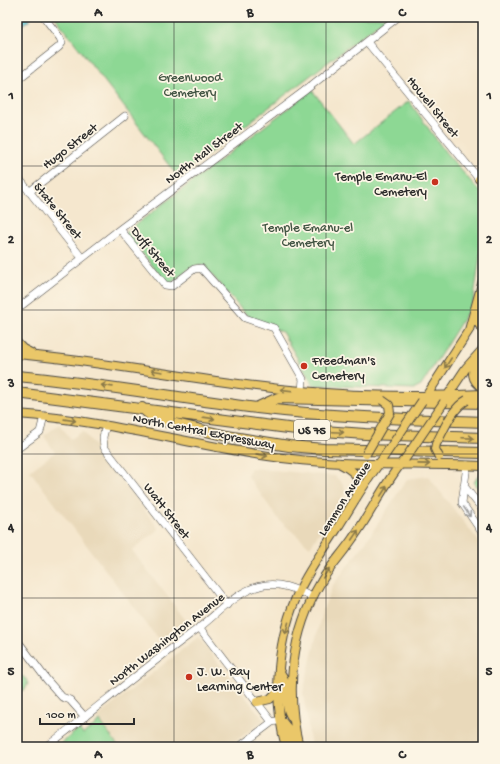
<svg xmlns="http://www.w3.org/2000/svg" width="500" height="764" viewBox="0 0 500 764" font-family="'Gochi Hand',sans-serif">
<rect width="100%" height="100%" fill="#fcf5e5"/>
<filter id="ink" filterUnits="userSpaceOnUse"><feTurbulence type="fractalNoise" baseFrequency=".025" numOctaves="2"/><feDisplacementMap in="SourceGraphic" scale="8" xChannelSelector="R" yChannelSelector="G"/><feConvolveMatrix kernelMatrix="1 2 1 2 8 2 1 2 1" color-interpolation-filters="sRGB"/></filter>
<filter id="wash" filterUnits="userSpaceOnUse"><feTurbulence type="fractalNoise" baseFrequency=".012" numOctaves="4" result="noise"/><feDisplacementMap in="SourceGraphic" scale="16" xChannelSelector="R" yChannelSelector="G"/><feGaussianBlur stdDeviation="0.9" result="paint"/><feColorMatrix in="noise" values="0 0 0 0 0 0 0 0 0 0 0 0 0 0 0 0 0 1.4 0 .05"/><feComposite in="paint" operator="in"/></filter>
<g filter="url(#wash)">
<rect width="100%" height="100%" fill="#f5e7ce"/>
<path fill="#e9d9ba" d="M59,424L71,439L83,431L159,529L132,550L187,622L161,643L30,471L55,452L44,436Z
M251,468L335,476L341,482L345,489V493L310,547L279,520L247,475Z
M428,476L483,547V746L311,747L303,693L322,612L333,585L365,543L407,479Z
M198,637L264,720L228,747H119L97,717Z"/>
<path fill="#8dd894" stroke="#5c8260" d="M55,17H387L178,177Z
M312,90L354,144L409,101L446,153L483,195V237L473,303L421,386L415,389L313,385L282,332L248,317L204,266C190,263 182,275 172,283H167L125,233Z
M479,474H483V495L474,483Z
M22,676L26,679L28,684L24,690L17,691V677Z
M100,721L119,747H56L79,729L83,734Z"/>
<path fill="#5dc8d6" stroke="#447a80" d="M20,17H28L30,20L17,29V19Z"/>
</g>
<g filter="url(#ink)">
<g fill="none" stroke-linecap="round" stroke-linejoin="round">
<g stroke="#494743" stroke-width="8">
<path id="minor" d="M367,42L483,184
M17,80L59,47L62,43L60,38L44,17
M17,176L82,258
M29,192L125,116
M120,229L165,285L172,286L194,269L201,268L245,318L274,328L303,379L302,391
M17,309L120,229L303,92L398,17
M106,425L103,437L104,447L227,605
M17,449L40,432L44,416
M467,465L462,503L483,534
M464,486L483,510
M199,627L272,722L281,720
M17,640L47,680L62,697L70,700L85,717
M17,655L24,650
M46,747C98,707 148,665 200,627C218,613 237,591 260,586C278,581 296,589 312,597
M239,747L272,722"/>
</g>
<g stroke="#494743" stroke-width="10">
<path id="major" d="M479,179L483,177
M476,313L477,322L483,329
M17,343L23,349L31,353
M17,354C112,362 206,383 302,391C362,397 423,397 483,394
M477,360C471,372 471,380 483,388
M425,398L469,330L483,280
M446,398L466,368L483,349
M17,414C102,420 184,443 268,456C339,467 412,463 483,466
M339,463C354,471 362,476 356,494
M280,672C291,686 281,705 293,719
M257,702L270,699L279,690
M281,720L289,730L293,744
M286,747C272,696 277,637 300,589C310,568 325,548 338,527C352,505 365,482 381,461
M299,747C285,691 291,632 321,582C330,566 343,553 353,538C371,513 384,484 403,461"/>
</g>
<g stroke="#494743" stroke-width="12">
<path id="highway" d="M17,376C97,383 177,398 257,408C332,417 407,419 483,422
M17,393L296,429L365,434L483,438
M142,408L155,419L227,436L289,446L324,449L483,453
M256,408L278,398L483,403"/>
</g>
<use href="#minor" stroke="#fff" stroke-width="7"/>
<use href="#major" stroke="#eac769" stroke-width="8"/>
<use href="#highway" stroke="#eac769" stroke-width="10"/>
<g stroke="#494743" stroke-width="10" stroke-linecap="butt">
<path id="major-bridge" d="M366,454L390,413L389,405L382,400
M439,457L435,449L436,444C444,430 452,408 467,400
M383,458L422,401
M405,459L444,402"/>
</g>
<use href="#major-bridge" stroke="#eac769" stroke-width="8"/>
</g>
<defs><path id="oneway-shaft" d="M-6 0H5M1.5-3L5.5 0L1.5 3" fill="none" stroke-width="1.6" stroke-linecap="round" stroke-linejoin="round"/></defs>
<g stroke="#8a794a">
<use href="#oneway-shaft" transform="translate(448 363) rotate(123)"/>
<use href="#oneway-shaft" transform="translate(157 371) rotate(-171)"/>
<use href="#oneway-shaft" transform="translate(107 386) rotate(-172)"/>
<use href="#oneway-shaft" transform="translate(286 390) rotate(-173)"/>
<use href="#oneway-shaft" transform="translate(209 418) rotate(8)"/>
<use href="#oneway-shaft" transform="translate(70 420) rotate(8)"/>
<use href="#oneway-shaft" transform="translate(338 432) rotate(3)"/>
<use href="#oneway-shaft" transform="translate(468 438) rotate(2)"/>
<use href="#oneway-shaft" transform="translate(262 455) rotate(10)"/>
<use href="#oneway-shaft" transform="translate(424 464) rotate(1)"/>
<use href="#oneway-shaft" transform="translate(384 491) rotate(-57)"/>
<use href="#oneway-shaft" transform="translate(355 535) rotate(-56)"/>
<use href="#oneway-shaft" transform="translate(326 573) rotate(-57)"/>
<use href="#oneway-shaft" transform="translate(287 628) rotate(105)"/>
</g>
<use stroke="#a0a0a0" href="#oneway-shaft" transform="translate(467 512) rotate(56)"/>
</g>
<path fill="none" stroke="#2b2b2b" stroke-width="1" stroke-opacity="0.55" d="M174,17V747M326,17V747M17,166H483M17,310H483M17,454H483M17,598H483"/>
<g fill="#c8321e" stroke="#fcf5e5" stroke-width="1.5">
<circle cx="435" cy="182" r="4"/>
<circle cx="304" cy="366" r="4"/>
<circle cx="189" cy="677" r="4"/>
</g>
<g text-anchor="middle" stroke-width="3.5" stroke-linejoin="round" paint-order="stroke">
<rect fill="#fcf5e5" stroke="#6a6863" stroke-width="1" x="294" y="420" width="36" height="20" rx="3"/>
<g font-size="12" font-weight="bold" fill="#2b2b2b">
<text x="312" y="434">US 75</text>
</g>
<g font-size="13" fill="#445645" stroke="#fcf5e5">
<text x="190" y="81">Greenwood<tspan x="190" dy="15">Cemetery</tspan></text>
<text x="308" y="231">Temple Emanu-el<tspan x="308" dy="15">Cemetery</tspan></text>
</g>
<g font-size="13" fill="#2b2b2b" stroke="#fcf5e5">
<text transform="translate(434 106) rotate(51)" y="5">Howell Street</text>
<text transform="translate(69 145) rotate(-38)" y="5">Hugo Street</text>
<text transform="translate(203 152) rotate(-37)" y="5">North Hall Street</text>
<text transform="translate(59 210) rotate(51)" y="5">State Street</text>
<text transform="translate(154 251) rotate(50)" y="5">Duff Street</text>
<text transform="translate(204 430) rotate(11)" y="5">North Central Expressway</text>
<text transform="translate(343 498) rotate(-57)" y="5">Lemmon Avenue</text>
<text transform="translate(168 510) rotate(52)" y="5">Watt Street</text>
<text transform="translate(166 638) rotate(-38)" y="5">North Washington Avenue</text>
</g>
<g font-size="13" fill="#2b2b2b" stroke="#fcf5e5" text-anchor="start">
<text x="427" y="180" text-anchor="end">Temple Emanu-El<tspan x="427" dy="15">Cemetery</tspan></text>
<text x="312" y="364">Freedman's<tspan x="312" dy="15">Cemetery</tspan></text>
<text x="197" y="675">J. W. Ray<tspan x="197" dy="15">Learning Center</tspan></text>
</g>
</g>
<rect width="500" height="764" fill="none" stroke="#fcf5e5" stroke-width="44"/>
<path d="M40 718v6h94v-6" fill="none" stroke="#2b2b2b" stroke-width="2"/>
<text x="46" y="718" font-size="12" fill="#2b2b2b" stroke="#fcf5e5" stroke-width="3" paint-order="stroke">100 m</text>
<rect x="22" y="22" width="456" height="720" fill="none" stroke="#2b2b2b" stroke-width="1.5"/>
<g font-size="13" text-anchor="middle" font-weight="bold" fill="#2b2b2b">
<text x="98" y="16">A</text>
<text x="250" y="16">B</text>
<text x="402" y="16">C</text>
<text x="11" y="99">1</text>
<text x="489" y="99">1</text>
<text x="11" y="243">2</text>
<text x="489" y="243">2</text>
<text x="11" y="387">3</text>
<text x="489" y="387">3</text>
<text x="11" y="531">4</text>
<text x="489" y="531">4</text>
<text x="11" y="675">5</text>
<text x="489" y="675">5</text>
<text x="98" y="758">A</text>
<text x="250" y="758">B</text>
<text x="402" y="758">C</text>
</g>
</svg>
